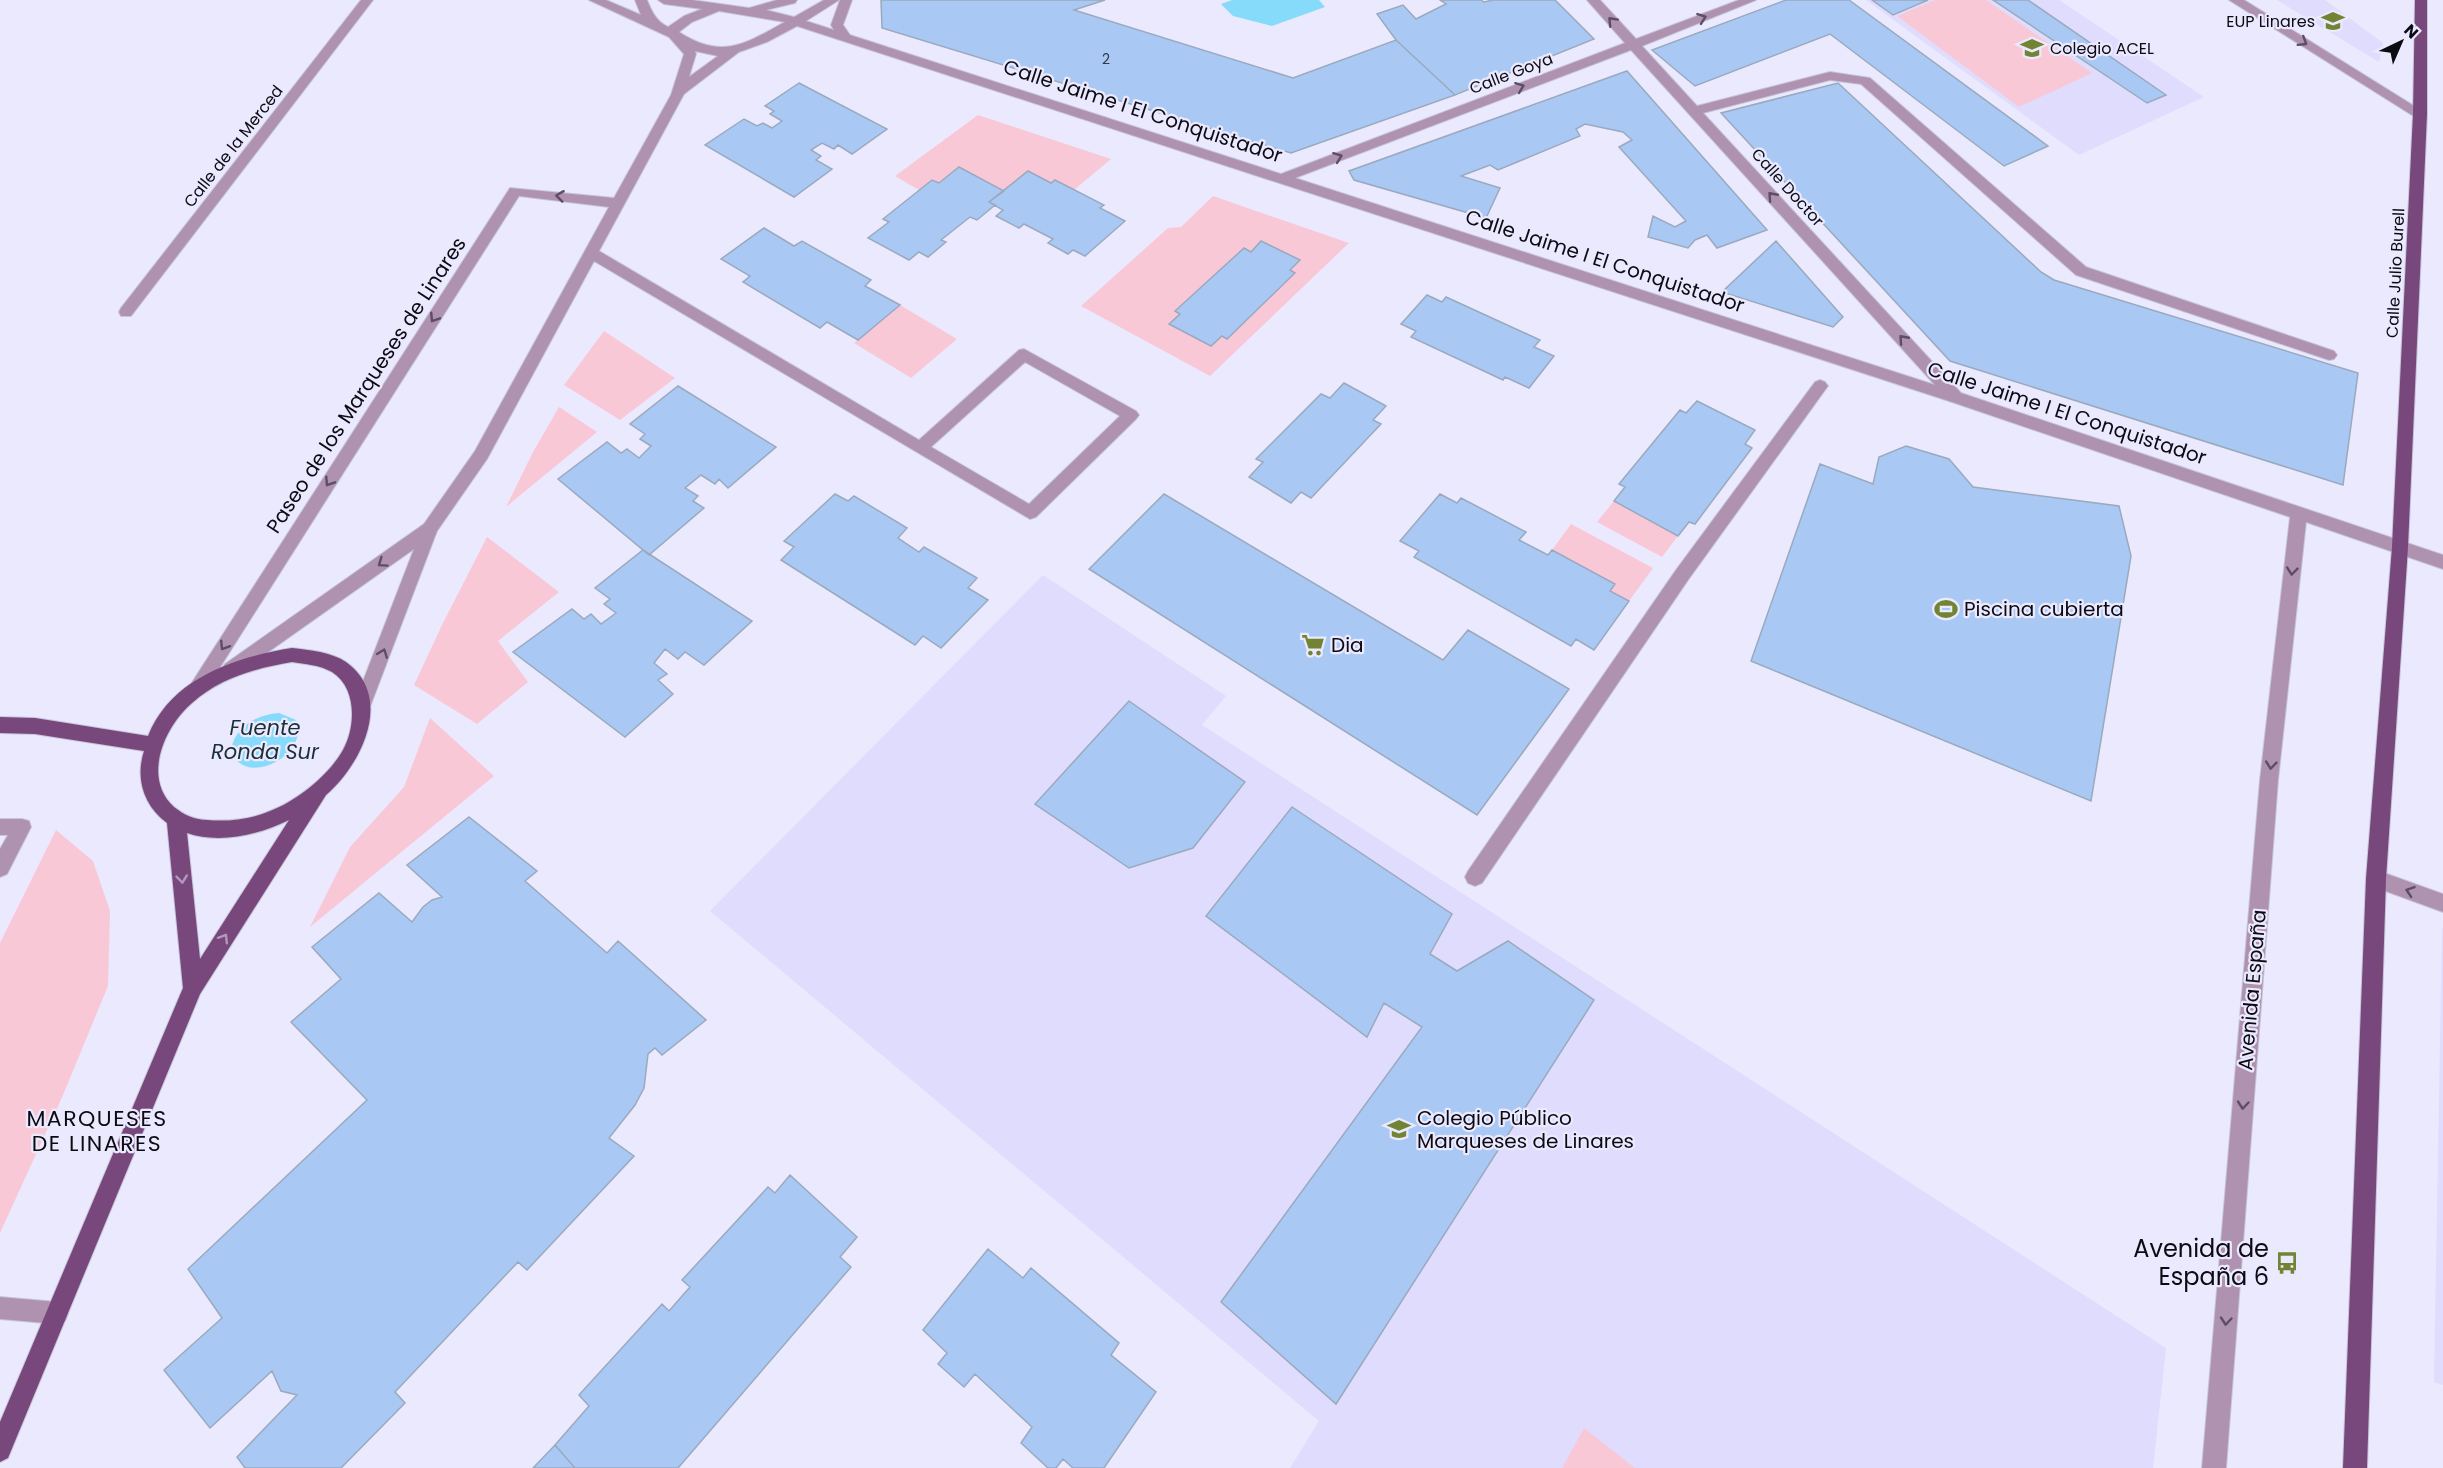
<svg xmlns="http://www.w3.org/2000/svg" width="2443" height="1468" viewBox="0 0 2443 1468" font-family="Poppins,sans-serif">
<rect width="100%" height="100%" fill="#ebe9fe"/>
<path fill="#dfdcfd" d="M1866,0H2059L2204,97L2079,155Z
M2277,0H2325L2383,43L2379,62Z
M1043,575L1226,696L1202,725L2166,1348L2153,1468H1290L1319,1421L710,911Z
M2442,928H2443V1385L2434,1382Z"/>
<path fill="#f9c8d7" d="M1935,0H1986L2092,73L2019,107L1897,16Z
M978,115L1111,159L1074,190L1055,180L1051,183L1028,171L1004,191L959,167L939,183L932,180L919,190L895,176Z
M1213,196L1349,243L1210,376L1081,306L1168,228L1181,227Z
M900,305L957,339L911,378L854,343Z
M604,331L675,378L620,420L564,385Z
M559,407L597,432L506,507L533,452Z
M1614,501L1678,536L1662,557L1597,522Z
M1571,524L1653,568L1629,601L1610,591L1615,584L1552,550Z
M487,537L559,592L498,641L528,682L477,724L414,685L442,625Z
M430,718L494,776L310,927L350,847L404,787Z
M56,830L93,861L110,911L108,986L63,1095L0,1233V943Z
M1584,1428L1635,1468H1562Z"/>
<path fill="#85dbf9" d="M1232,0H1319L1325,7L1272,26L1233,16L1221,4Z
M279,713L296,720C311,756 241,790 231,749C236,726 256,715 279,713Z"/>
<path fill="#a9c9f4" stroke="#9aa9be" stroke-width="1.5" d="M881,0H1105L1074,10L1293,78L1396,40L1455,95L1291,153L882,28Z
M1440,0H1481L1484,2L1493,0H1555L1594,39L1455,95L1396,40L1377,14L1403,5L1416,19L1446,4Z
M1786,0H1849L2048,146L2004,166L1830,34L1695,86L1652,50Z
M1872,0H1928L1893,15Z
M1993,0H2028L2166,95L2147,103Z
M1627,71L1767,230L1717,248L1707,235L1695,240L1688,248L1648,237L1653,216L1675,227L1686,221L1619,147L1632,140L1623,132L1585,124L1576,129L1580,136L1498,170L1490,165L1461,176L1500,188L1486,218L1354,180L1349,171Z
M799,83L887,129L852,154L838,145L834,149L822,143L811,150L821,156L816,160L832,169L794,197L705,145L744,119L757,126L763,123L772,128L782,121L770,114L774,111L765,106Z
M1838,83L2041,272L2054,280L2358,373L2343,485L1950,361L1721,113Z
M959,167L1004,191L989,202L995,205L977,220L970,217L941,240L946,242L928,257L919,252L909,260L868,238L889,222L883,219L932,180L939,183Z
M1028,171L1051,183L1055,180L1104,205L1100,208L1125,221L1085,256L1073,250L1068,254L1048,243L1053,239L1024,224L1019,228L996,216L1003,210L989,202Z
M764,228L794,246L802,241L871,280L865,286L900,305L858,340L827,322L820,328L743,282L750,276L721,259Z
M1261,241L1300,260L1290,270L1295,273L1227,339L1222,336L1211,346L1169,324L1180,314L1175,311L1244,248L1251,252Z
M1776,241L1843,317L1833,327L1722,292Z
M1427,295L1442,302L1446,297L1540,340L1534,347L1554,356L1529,388L1505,377L1503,380L1411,337L1416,331L1401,324Z
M1344,383L1386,406L1373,420L1381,424L1311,498L1301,492L1291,503L1249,477L1263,462L1256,459L1321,394L1330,398Z
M678,386L776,447L728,488L719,479L715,484L701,475L685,488L698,496L693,501L704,508L649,555L558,479L607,442L621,453L627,449L639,458L651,446L640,439L645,434L630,424Z
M1697,401L1755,430L1745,444L1752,448L1695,524L1689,522L1678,536L1614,501L1625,487L1619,484L1680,410L1686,413Z
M1906,446L1949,459L1973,487L2119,506L2131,556L2091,801L1751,661L1820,464L1873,484L1879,457Z
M835,494L848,501L854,496L907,528L898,538L919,552L924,547L977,578L968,588L988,600L941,648L923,636L915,645L781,560L794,547L784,541Z
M1164,494L1443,660L1468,630L1569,689L1477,815L1089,569Z
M1440,494L1457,503L1461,498L1526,532L1519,540L1548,555L1552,550L1615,584L1610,591L1629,601L1594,650L1576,639L1571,646L1414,557L1419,551L1400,541Z
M643,550L752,621L704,665L685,652L678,659L665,649L654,663L667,674L658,680L673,694L625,737L513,652L572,609L584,619L591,614L601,624L616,613L604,604L610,599L595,588Z
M1129,701L1245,782L1193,848L1129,868L1035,804Z
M1292,807L1452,914L1430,954L1457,971L1508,941L1594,1000L1336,1404L1221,1302L1422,1027L1384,1003L1367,1037L1206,916Z
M469,817L537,871L525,881L607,953L618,941L706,1020L662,1055L655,1048L648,1054L644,1088L635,1105L609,1138L634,1156L527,1270L518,1262L395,1392L405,1403L341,1468H245L237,1457L297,1395L281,1391L272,1371L210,1428L164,1370L222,1318L188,1269L367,1100L291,1022L341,979L312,947L379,893L412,922L423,907L432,900L442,897L407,865Z
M790,1175L857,1237L840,1257L851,1267L678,1468H575L555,1445L589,1406L579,1395L662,1304L669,1311L690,1287L682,1280L768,1187L775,1193Z
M988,1249L1023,1278L1031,1268L1119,1343L1111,1355L1156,1392L1104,1468H1073L1063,1459L1056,1468H1048L1021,1443L1032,1427L975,1374L964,1387L938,1364L947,1353L923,1330Z
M555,1445L575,1468H533Z"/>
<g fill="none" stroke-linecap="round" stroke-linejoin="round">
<g stroke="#c7c5d8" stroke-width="2">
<path id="minor" d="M361,0H373L131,316H121L119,312L121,308Z
M589,0H606L641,15L635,0H647C652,12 656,21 668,27L684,16L702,9L664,4L658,0H692L749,8L777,0H797L795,3L766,10L794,17L824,0H839L806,21L834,30L831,25L840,0H852L843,25L850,35L1281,174L1625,43L1587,0H1600L1636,39L1739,0H1756L1642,46L1697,106L1830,72L1870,78L2086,267L2334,351L2337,355L2334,359L2329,360L2076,275L1861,84L1830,80L1703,113L1961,393L2443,555V569L2306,522L2278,780L2226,1468H2202L2260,780L2290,517L1952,402L797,26L767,42L739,52L684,94L599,251L919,440L1019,350L1024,349L1136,411L1139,415L1136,419L1036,517L1030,519L594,261L487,459L437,531L368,712L362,715L356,712L353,707L414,549L237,674L231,676L225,674L222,669L225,664L424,524L475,451L609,207L519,196L203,694L197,696L191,694L188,689L191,684L510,188L614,198L671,95L684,54L669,37ZM719,11L785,22C745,44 722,60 679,32L692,22ZM1631,50L1935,385L1295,178ZM695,51L718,56L689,77L696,54ZM1025,362L1120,416L1029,504L931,447Z
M2229,0H2244L2427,114L2425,117H2415Z
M1820,380L1825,382L1828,386L1825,390L1688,580L1482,883L1475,886L1468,883L1465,877L1468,871L1676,570L1815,382Z
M0,819H22L29,821L31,827L7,874L0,877V849L8,835H0Z
M2376,870L2443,894V912L2369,885L2366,879L2369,873Z
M0,1297L57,1302L65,1305L68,1313L65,1321L57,1324L0,1319Z"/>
</g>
<g stroke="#c7c5d8" stroke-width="2">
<path id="major" d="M2415,0H2427V114L2408,547L2386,879L2367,1468H2343L2366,879L2392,547L2413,114Z
M292,648C310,650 331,652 346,662C395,697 361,765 326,795L200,994L8,1458L0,1462V1422L183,988L167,823C144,806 135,779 144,751L35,734L0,733V717L35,718L148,736C171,678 235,657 292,648ZM292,662C305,664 320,665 332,672C357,688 356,726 343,750C329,775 297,801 270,811C252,819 228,822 207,820C195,820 184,815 174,807C142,778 164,727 192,703C220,678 256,668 292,662ZM289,820L200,959L187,833C219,844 259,835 289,820Z"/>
</g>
<use href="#minor" fill="#ae92af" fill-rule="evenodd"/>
<use href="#major" fill="#78477b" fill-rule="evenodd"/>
</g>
<defs><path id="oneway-chevron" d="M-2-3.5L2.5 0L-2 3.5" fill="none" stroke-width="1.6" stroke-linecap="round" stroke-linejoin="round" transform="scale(1.5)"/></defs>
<g stroke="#5d4e61">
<use href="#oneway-chevron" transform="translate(1702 18) rotate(-20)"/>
<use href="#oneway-chevron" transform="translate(1612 21) rotate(-133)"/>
<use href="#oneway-chevron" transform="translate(2303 42) rotate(32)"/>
<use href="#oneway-chevron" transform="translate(1520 87) rotate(-21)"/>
<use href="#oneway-chevron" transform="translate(1338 157) rotate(-21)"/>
<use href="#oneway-chevron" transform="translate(560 196) rotate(-173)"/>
<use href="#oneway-chevron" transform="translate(1772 196) rotate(-132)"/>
<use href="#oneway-chevron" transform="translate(434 318) rotate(123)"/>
<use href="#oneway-chevron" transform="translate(1903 339) rotate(-132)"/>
<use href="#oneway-chevron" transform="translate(329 482) rotate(123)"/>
<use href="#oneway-chevron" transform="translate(382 563) rotate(145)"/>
<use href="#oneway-chevron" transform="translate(2292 571) rotate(96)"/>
<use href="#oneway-chevron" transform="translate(224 646) rotate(122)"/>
<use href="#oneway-chevron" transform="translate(383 653) rotate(-69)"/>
<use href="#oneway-chevron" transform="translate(2271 765) rotate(96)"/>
<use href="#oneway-chevron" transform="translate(2410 891) rotate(-161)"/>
<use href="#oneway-chevron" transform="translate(2243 1105) rotate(95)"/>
<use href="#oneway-chevron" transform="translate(2226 1321) rotate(95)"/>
</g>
<g stroke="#b298bc">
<use href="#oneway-chevron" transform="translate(182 879) rotate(84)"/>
<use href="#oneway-chevron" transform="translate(224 938) rotate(-58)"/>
</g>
<defs>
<g id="university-bare" transform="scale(1.8)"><path d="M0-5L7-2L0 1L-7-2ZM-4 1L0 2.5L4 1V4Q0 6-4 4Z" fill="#728434" stroke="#ebe9fe" stroke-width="2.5" paint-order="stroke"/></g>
<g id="school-bare" transform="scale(1.8)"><path d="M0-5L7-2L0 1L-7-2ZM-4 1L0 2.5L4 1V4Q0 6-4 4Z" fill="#728434" stroke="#ebe9fe" stroke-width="2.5" paint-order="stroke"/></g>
<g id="stadium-bare" transform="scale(1.8)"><path d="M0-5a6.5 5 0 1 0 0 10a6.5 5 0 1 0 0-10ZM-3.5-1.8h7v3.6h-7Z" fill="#728434" stroke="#ebe9fe" stroke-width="2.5" paint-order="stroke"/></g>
<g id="supermarket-bare" transform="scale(1.8)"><path d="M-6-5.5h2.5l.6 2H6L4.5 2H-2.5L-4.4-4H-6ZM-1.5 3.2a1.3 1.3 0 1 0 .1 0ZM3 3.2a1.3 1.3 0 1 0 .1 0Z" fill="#728434" stroke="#ebe9fe" stroke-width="2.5" paint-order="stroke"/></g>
<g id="bus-bare" transform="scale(1.8)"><path d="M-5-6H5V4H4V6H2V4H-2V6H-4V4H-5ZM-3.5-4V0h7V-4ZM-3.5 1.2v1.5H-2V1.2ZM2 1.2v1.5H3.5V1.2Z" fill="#728434" stroke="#ebe9fe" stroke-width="2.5" paint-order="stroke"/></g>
</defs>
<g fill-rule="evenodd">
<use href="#university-bare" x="2333" y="21"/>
<use href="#school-bare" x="2032" y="48"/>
<use href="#stadium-bare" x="1946" y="609"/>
<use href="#supermarket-bare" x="1313" y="645"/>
<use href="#school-bare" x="1399" y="1129"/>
<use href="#bus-bare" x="2287" y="1263"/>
</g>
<g text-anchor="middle" stroke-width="4.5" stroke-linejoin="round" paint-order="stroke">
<g font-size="14" fill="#333a4b">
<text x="1106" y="64">2</text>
</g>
<g font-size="16" fill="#0c0a13" stroke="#ebe9fe" text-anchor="end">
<text x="2315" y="27">EUP Linares</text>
<text x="2050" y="54" text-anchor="start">Colegio ACEL</text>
</g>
<g font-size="16" fill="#0c0a13" stroke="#ebe9fe">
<text transform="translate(1511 73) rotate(-21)" y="6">Calle Goya</text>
<text transform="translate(233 146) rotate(-52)" y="6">Calle de la Merced</text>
<text transform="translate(1788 187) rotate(48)" y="6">Calle Doctor</text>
<text transform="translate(2395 273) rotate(-87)" y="6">Calle Julio Burell</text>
</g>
<g font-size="20" fill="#0c0a13" stroke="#ebe9fe">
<text transform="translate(1143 111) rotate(18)" y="7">Calle Jaime I El Conquistador</text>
<text transform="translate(1605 261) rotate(18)" y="7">Calle Jaime I El Conquistador</text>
<text transform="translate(366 385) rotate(-57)" y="7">Paseo de los Marqueses de Linares</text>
<text transform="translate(2067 413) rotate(18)" y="7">Calle Jaime I El Conquistador</text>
<text transform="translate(2252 990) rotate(-85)" y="7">Avenida España</text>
</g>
<g font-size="20" fill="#0c0a13" stroke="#ebe9fe" text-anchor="start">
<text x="1964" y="616">Piscina cubierta</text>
<text x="1331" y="652">Dia</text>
<text x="1417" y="1125">Colegio Público<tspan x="1417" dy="23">Marqueses de Linares</tspan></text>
</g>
<g font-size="21" font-style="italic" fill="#1a2f36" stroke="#ebe9fe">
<text x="265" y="735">Fuente<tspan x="265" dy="24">Ronda Sur</tspan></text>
</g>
<g font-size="22" letter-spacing="1.5" fill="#0c0a13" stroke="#ebe9fe">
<text x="97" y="1126">MARQUESES<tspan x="97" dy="25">DE LINARES</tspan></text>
</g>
<g font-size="24" fill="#0c0a13" stroke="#ebe9fe" text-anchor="end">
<text x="2269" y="1257">Avenida de<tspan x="2269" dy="28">España 6</tspan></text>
</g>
</g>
<g transform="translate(2401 42) rotate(44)" stroke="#ebe9fe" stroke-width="4.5" paint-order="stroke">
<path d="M0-4.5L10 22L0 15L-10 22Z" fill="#0c0a13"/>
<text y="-9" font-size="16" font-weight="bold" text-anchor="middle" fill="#0c0a13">N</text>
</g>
</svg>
